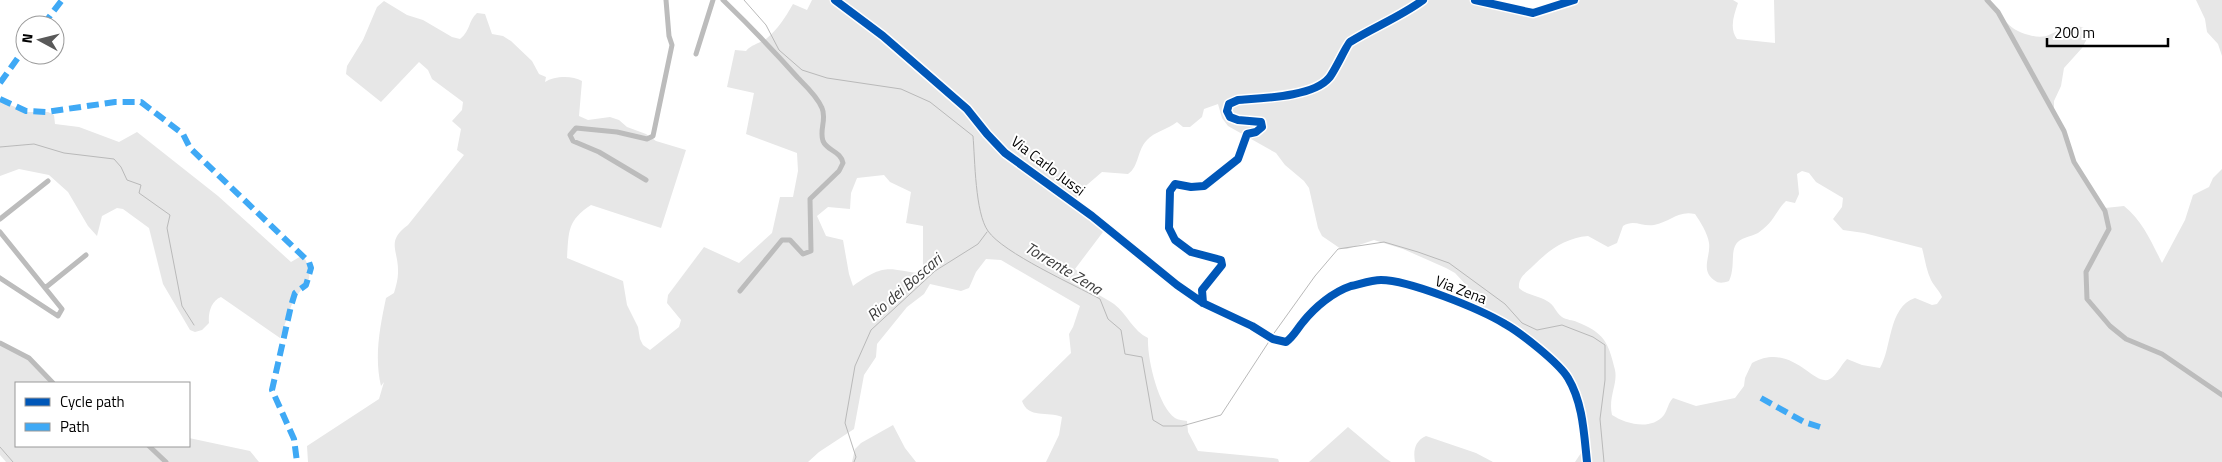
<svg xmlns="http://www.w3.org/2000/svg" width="2222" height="462" viewBox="0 0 2222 462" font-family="'Titillium Web',sans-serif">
<rect width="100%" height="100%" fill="#fff"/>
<path fill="#e7e7e7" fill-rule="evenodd" d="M812,0H1495L1524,11L1568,0H1733L1738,3C1734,15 1729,28 1737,39L1775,43L1774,0H1990C2001,16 2008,30 2029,35C2036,37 2044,38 2051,34C2065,28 2073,21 2087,30L2088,37L2082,48L2064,68L2061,86L2054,101V110L2070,153L2105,208L2124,206C2142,220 2152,243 2162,263L2185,220L2193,195L2209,187L2213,178L2222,169V462H1575L1583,450L1580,410L1569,377L1499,321L1471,306L1467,286L1455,273L1446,268L1403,249L1374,240L1347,249H1341L1322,236L1318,228L1309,188L1304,181L1285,165L1276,153L1228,126L1222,118L1218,104L1204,109L1202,117L1190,127H1183L1177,122C1168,129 1154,132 1147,140C1137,150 1139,167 1128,174L1102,172L1081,190L1075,202L1106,228L1075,269L1088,279L1084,284C1093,293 1104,297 1114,304C1127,314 1133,331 1148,338C1147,358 1158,406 1175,418C1178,420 1183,420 1187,421L1188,432L1198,451L1273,458L1278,459L1279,462H1046L1059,435L1062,417C1048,411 1028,419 1022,401L1071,353L1069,334L1073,327L1080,306L1001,260L986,259L976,272L969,288L961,291L930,284L924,294L907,307L877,344L876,357L864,375L854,429L819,452L808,462H308L307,446L379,399L384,382L381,386C374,357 380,327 386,298L394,293C396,286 398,279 398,273C399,250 385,242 408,225L464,155L457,150L461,129L452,121L462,110L463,102L432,79L428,70L419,62L381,102L346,74L347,66L363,40L377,7L384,1L407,15L423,20L452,37L460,39C471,30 468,21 477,13L485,14L492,34L503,36L511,41L532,61L539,74L546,77L545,82C554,76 572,75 582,81L579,116L588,120L610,117L619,120L627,127L646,134L656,141L686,150L661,228L591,205C567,221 569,231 567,258L623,281L627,305L638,327L640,339L643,345L650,350L679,327L681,320L667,303L668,295L704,247L739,263L772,233L780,197H793L798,171L797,153L746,134L754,93L727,87L735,50L746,51C752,44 759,44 766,39C778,29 785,18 793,4L807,10ZM1802,171L1809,173L1816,182L1843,198L1842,207L1833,219L1843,230L1864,233L1922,248C1925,259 1926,269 1931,280C1934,286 1939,290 1942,297L1937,304L1932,305L1915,298C1888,307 1892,348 1880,368L1862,365L1847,359C1841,365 1837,375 1830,379C1813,388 1793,341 1752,363L1745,378L1744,386L1735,398L1696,406L1673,398C1668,403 1668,409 1664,415C1651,431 1626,424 1612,415C1608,397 1618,384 1615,370C1608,341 1604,333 1577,322C1573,320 1566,320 1562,317C1556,313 1554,304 1547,301C1537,295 1528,296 1519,288C1518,277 1526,273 1533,266C1549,250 1565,238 1588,236L1608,247L1617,243L1623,226C1634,219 1642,227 1654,225C1670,222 1678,210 1695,214C1700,221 1708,234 1709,243C1711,256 1700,270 1714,280C1719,284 1723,283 1729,281C1735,268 1731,255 1735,246C1739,237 1751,237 1758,233C1775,221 1774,213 1786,201L1795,203L1799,194L1797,174ZM884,175L890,182L911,192L906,223L923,226V274C886,269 886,263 853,286L849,274L843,240L826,236L817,216L828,207L850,209L851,193L857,178Z
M2196,0H2222V56L2218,44L2207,32L2205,19Z
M0,101L28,112H48L54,115L55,124L79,127L119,142L137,132L218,196L291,262L303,255L310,269L309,279L293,301L280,338L221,297C211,301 208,313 209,323L202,330L195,332L190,330L163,284L149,228L123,209L117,208L102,216L97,236L88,226L68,192L49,175L19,169L0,176Z
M0,345L15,349L55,383H16V446H189V438L250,451L259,462H6L0,455Z
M893,425L905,448L916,462H852L855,449L861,443Z
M1348,427L1385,458L1391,462H1309Z
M1426,436L1476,453L1493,462H1415C1413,450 1415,441 1426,436Z"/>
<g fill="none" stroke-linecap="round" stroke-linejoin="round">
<path stroke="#b9b9b9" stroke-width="1" d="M744,0L766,25L779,50L802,70L827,78L901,89L930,102L973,136C975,159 975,213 988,231C1003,253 1075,285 1100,299L1108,319L1121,330L1125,354L1142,357L1153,420L1163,426H1182L1221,415L1270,340
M0,147L34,144L64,153L114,159L121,167L127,180L141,185L139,193L170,215L167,228L182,306L194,325
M1272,336L1315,276L1338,249L1384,242L1418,252L1449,263L1505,304L1522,323L1537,330L1562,325L1593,337L1605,345V380L1600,419L1604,462
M0,447L13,462
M854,462L856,457L845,423L855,366L871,330L935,271L978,244L987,232"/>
<path stroke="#bcbcbc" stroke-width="5" d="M723,0C749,25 774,51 798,78C806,86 817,96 822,108C827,119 819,130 823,141C827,151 841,151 843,163L839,171L810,199L811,251L803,254L790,240H782L740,291
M835,0L883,36L967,109L987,134L1005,153L1092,216L1177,285L1203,303L1252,326L1273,339L1286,342C1294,336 1297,329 1303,322C1315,307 1333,292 1351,286C1360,284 1372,280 1381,280C1409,280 1480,309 1505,324C1521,333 1559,363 1568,378C1583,403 1584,434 1587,462
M1475,0L1533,13L1574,0
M1987,0L1998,12L2064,131L2074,162L2105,211L2109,229L2086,272L2087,299L2110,326L2126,339L2162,354L2222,395
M696,54L713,0
M646,180L599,152L573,141L570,135L576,128L617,132L647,139L653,136L672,45L669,36L666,0
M0,219L48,181
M0,232L62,309L58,316L0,278
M45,288L86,255
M1203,303L1202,290L1222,265L1221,260L1191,252L1175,240L1169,228L1170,191L1175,184L1191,187L1204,186L1238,159L1247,134L1256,132L1262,127L1261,122L1238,120L1230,117L1227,111L1229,104L1238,100C1262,98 1313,97 1329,78C1335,71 1347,44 1350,42C1374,27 1400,17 1423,0
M0,343L29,358L53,383
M149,446L166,462"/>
<path stroke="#3fa9f5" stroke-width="6" stroke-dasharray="12 6" stroke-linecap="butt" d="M43,25L62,0
M0,83L25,48
M0,99L26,111L46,112L115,102H141L183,134L190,148L309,262L311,268L306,285L295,293L291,306L272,390L294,439L297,462
M1761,398L1804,422L1820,427"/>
<g stroke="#fff" stroke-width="11">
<path id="cycleway" d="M835,0L883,36L967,109L987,134L1005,153L1092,216L1177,285L1203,303L1252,326L1273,339L1286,342C1294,336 1297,329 1303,322C1315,307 1333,292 1351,286C1360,284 1372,280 1381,280C1409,280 1480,309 1505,324C1521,333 1559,363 1568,378C1583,403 1584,434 1587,462
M1475,0L1533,13L1574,0
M1203,303L1202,290L1222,265L1221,260L1191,252L1175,240L1169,228L1170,191L1175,184L1191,187L1204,186L1238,159L1247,134L1256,132L1262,127L1261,122L1238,120L1230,117L1227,111L1229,104L1238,100C1262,98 1313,97 1329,78C1335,71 1347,44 1350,42C1374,27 1400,17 1423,0"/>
</g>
<use href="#cycleway" stroke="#0057b8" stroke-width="8"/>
</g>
<g text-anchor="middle" stroke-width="4" stroke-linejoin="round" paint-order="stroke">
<g font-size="15" fill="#000" stroke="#fff">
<text transform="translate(1048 166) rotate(37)" y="5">Via Carlo Jussi</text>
<text transform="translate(1461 290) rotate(21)" y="5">Via Zena</text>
</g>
<g font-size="16" font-style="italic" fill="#3c3c3c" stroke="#fff">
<text transform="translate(1064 268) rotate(31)" y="6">Torrente Zena</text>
<text transform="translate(904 287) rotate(-41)" y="6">Rio dei Boscari</text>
</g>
</g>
<rect x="15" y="382" width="175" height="65" fill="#ffffff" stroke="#999999"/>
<rect x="25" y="398" width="25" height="8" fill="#0057b8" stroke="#999999"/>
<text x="60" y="407" font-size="15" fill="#000000">Cycle path</text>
<rect x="25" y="423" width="25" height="8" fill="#3fa9f5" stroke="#999999"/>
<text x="60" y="432" font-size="15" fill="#000000">Path</text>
<g transform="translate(40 40) rotate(277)"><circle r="24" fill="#ffffff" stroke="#999999"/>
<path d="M0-4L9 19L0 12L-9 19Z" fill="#595959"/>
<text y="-8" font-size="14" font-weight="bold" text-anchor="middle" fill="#000000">N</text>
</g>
<path d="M2047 38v8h121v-8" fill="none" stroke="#000000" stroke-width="2.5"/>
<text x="2054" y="38" font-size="15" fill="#000000" stroke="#ffffff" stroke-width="4" paint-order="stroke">200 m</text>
</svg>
